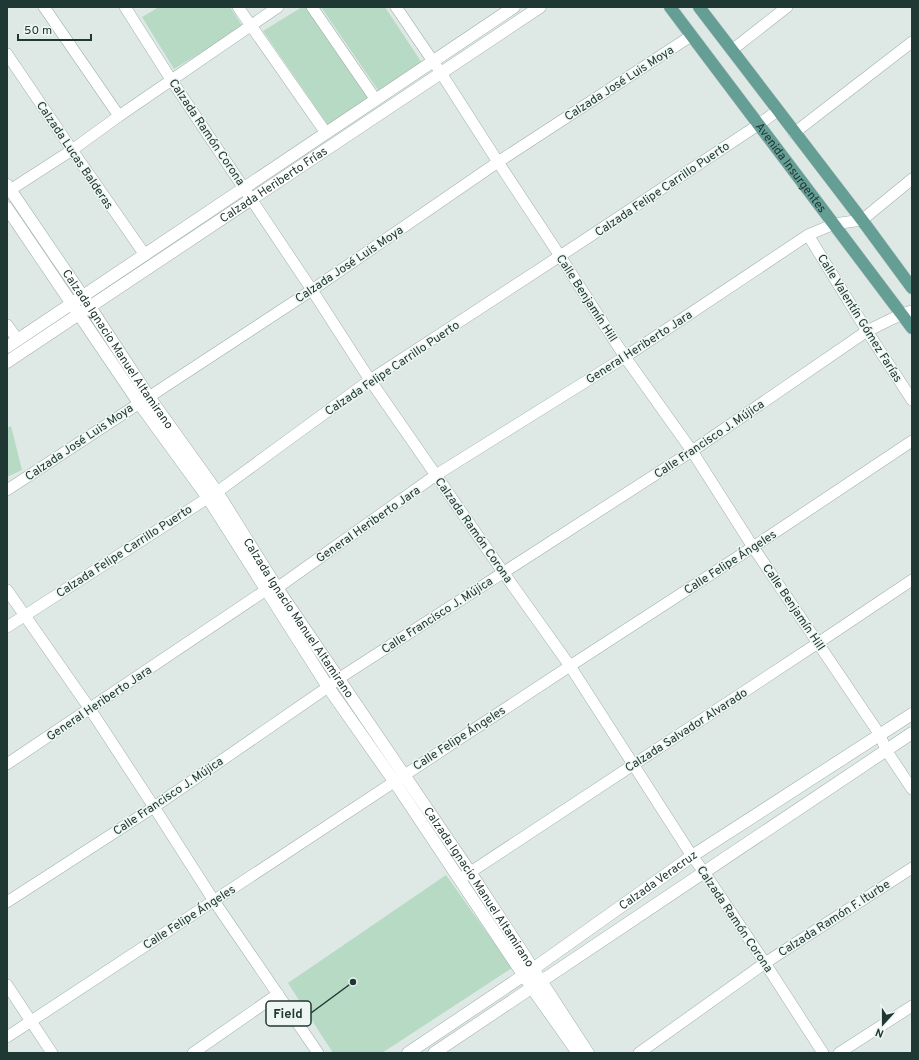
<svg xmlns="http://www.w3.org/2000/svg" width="919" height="1060" viewBox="0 0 919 1060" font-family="Overpass,sans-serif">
<rect width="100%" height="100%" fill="#dee9e5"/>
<path fill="#b7dac4" d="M159,7H230L243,27L174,69L142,17Z
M302,7H316L373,98L330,128L263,31Z
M321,7H385L422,63L380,93Z
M11,426L22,470L7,477V428Z
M446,875L512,968L382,1053H333L288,983Z"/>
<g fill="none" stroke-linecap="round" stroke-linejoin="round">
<g stroke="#a1b0ac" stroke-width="12">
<path id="minor" d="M44,7L119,116
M125,7L172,81L312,290L370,380L503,572L570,666L692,856L704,872L765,963L823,1053
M238,7L326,133
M312,7L376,100
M396,7L441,73L498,162L560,256L625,357L692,451L753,547L880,735L886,750L912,789
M732,50L787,7
M7,54L72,150L145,255
M794,133L912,42
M7,192L72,150L119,116L278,7
M808,235L867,331L912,400
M7,325L18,340
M7,490L312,290L498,162L691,36
M7,590L90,709L154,807L214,901L318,1053
M7,627L217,492L370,380L560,256L758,125L777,111
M7,764L266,590L277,588L436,475L625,357L808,235L834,224L862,220L912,179
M460,879L818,643L912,580
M7,902L154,807L328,687L338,679L692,451L867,331L902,314L912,311
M7,985L52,1053
M7,1037L570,666L753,547L912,441
M193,1053L278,994
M639,1053L765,963L912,868
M839,1053L912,1006"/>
</g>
<g stroke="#a1b0ac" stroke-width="13">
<g id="tertiary">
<path id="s1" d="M7,185L90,307L149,397L217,492L277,588L470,872L588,1053"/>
<path d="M7,208L139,403L208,498L328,687L394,781L532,988L578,1053"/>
<path d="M7,347L514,7"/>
<path id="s2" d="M7,362L540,7"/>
<path id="s3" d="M408,1053L533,969L692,856L912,714"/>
<path d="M434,1053L912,733"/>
</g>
</g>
<g stroke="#bcc3c2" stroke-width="13">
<g id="primary">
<path id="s4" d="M670,7L912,328"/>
<path d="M699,7L862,220L912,288"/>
</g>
</g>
<use href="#minor" stroke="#fff" stroke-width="11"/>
<use href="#tertiary" stroke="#fff" stroke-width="12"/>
<use href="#primary" stroke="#649e95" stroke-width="12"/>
</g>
<g text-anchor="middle" stroke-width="3" stroke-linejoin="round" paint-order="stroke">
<g font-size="12" fill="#203834" stroke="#eef6f3">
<text transform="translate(619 83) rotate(-33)" y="4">Calzada José Luis Moya</text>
<text transform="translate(207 132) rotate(56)" y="4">Calzada Ramón Corona</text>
<text transform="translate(75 155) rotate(56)" y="4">Calzada Lucas Balderas</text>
<text dy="4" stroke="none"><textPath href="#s4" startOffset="201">Avenida Insurgentes</textPath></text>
<text dy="4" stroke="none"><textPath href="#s2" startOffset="320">Calzada Heriberto Frías</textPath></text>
<text transform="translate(662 189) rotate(-34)" y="4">Calzada Felipe Carrillo Puerto</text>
<text transform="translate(349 264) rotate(-34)" y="4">Calzada José Luis Moya</text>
<text transform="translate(587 298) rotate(57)" y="4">Calle Benjamín Hill</text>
<text transform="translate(860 318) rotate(58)" y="4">Calle Valentín Gómez Farías</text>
<text transform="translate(639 347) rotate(-33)" y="4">General Heriberto Jara</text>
<text dy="4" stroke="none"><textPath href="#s1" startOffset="198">Calzada Ignacio Manuel Altamirano</textPath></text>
<text transform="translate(392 368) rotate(-34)" y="4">Calzada Felipe Carrillo Puerto</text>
<text transform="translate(709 439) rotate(-34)" y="4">Calle Francisco J. Mújica</text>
<text transform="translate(79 442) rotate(-34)" y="4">Calzada José Luis Moya</text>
<text transform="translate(368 524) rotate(-35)" y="4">General Heriberto Jara</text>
<text transform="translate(474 530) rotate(55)" y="4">Calzada Ramón Corona</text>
<text transform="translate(124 551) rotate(-33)" y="4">Calzada Felipe Carrillo Puerto</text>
<text transform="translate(730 562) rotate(-33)" y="4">Calle Felipe Ángeles</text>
<text transform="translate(794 607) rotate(56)" y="4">Calle Benjamín Hill</text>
<text transform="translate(437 615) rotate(-33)" y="4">Calle Francisco J. Mújica</text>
<text dy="4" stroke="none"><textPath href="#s1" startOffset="522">Calzada Ignacio Manuel Altamirano</textPath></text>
<text transform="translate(99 703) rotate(-34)" y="4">General Heriberto Jara</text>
<text transform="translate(686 730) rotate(-33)" y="4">Calzada Salvador Alvarado</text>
<text transform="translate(459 738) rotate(-33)" y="4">Calle Felipe Ángeles</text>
<text transform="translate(168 796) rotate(-34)" y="4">Calle Francisco J. Mújica</text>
<text dy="4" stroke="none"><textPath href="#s3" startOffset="304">Calzada Veracruz</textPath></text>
<text dy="4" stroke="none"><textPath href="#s1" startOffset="846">Calzada Ignacio Manuel Altamirano</textPath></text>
<text transform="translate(189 917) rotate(-33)" y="4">Calle Felipe Ángeles</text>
<text transform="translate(834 918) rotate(-33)" y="4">Calzada Ramón F. Iturbe</text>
<text transform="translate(735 919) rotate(56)" y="4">Calzada Ramón Corona</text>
</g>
</g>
<path fill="none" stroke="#203834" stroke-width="1.5" d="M353 982L311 1013"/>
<circle fill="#203834" stroke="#eef6f3" stroke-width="1.5" cx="353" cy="982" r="4"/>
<rect fill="#eef6f3" stroke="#203834" stroke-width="1.5" x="266" y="1001" width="45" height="25" rx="4"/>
<g font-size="13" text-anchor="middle" font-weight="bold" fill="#203834">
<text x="288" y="1018">Field</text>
</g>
<rect width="919" height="1060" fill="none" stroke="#203834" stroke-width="16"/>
<g transform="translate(883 1024) rotate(201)" stroke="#eef6f3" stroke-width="3" paint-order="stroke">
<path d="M0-3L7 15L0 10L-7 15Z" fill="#203834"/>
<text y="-6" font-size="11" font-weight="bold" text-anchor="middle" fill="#203834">N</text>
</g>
<path d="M18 34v6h73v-6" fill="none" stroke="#203834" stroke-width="2"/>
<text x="24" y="34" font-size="12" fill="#203834" stroke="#eef6f3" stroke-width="3" paint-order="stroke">50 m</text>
</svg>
